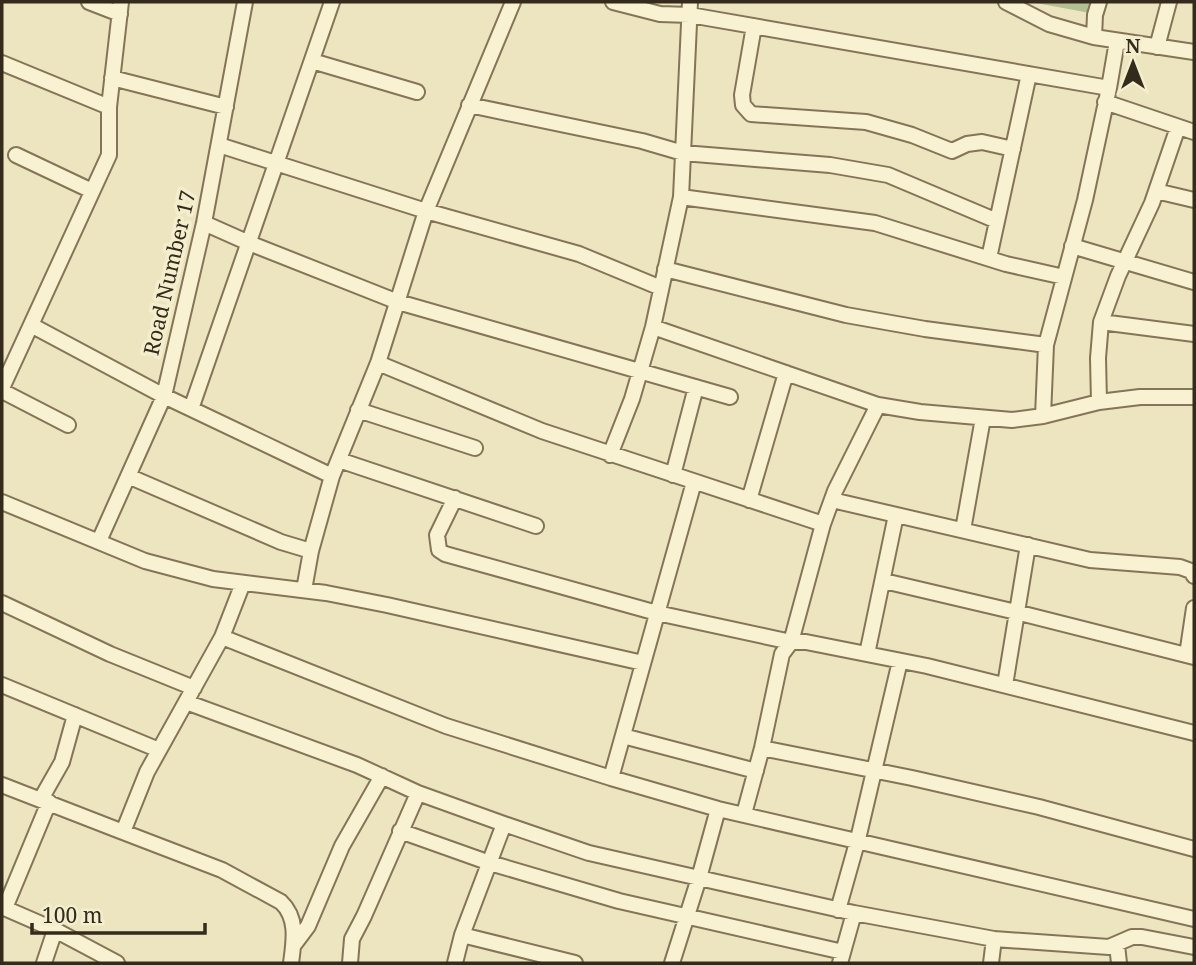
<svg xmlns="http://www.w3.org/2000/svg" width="1196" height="965" viewBox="0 0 1196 965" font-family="'Noto Serif',serif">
<rect width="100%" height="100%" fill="#ede5bf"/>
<path fill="#b4bf93" d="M1031,2H1092L1090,13Z"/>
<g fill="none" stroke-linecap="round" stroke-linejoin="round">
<g stroke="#857558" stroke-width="18">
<path id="street" d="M89,2L120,14
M613,2L660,14L690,15L1109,88L1117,41
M1006,2L1049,24L1094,37
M1099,2L1095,15L1094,37L1194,52
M754,26L742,95L743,105L751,114L866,122L912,135L952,151L967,144L982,142L1013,149
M1157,47L1169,2
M312,61L417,92
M2,63L109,107
M112,78L226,107
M1105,102L1194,132
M469,105L642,141L683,153L830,165L888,175L997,221
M219,145L426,211L579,254L661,288
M16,155L92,191
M1156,191L1194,200
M681,197L875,223L1006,264L1064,277
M204,223L249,243L398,302L730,397
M1072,246L1194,282
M989,258L1029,74
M665,269L846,315L925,329L1046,345
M1101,322L1194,334
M31,325L164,396L332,476
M653,327L878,405L920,412L1012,420L1043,416L1099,402L1140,397H1194
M378,363L542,431L823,524
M2,388L109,155V107L121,2
M2,391L68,425
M1099,402L1098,358L1101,322L1118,276L1152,203L1178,127
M191,409L332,2
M358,410L475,448
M1043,416L1046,345L1085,200L1109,88
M610,455L632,399L653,327L681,197L690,2
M339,460L536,526
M673,475L696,387
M128,476L281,542L311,551
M455,498L437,535L439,550L445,554L657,613L791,642L823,524L835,491L878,405
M749,500L786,373
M832,500L1090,560L1180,567L1191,571L1194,576
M2,502L145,561L213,579L326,593L387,605L643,663
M963,530L983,418
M99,541L164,396L204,223L245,2
M884,581L1016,612L1194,657
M304,590L311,551L332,476L378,363L426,211L513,2
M2,603L110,654L194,688
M222,637L243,583
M867,654L896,515
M1187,655L1194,608
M2,685L159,750
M1005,685L1028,545
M186,702L357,765L418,793L504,824L589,853L699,878L718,809
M623,736L756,771
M762,748L912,778L1039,807L1194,849
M611,778L694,482
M2,785L123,832L147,772L222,637L446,726L611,778L718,809L1194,919
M41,799L62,762L75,715
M744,814L762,748L782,654L791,642H806L927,666L1194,733
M400,831L490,863L619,901L843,952
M123,832L222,870L281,902C298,918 294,941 291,963
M2,907L55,930L117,963
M5,908L49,802
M838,910L858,839L900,661
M854,913L994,939L991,963
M462,935L504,824
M994,939L1109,947L1132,937H1142L1194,947
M1117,945L1119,963
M293,946L308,926L342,846L382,776
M44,963L55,930
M350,963L352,939L364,916L418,793
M455,963L462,935L575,963
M672,963L699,878L854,913L840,963"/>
</g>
<use href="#street" stroke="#f8f1d2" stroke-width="14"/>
</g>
<g text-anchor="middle" stroke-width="7" stroke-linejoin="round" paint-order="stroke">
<g font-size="21" fill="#342b1c" stroke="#f4eece">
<text transform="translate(170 273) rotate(-77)" y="7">Road Number 17</text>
</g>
</g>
<rect width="1196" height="965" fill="none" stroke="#342b1c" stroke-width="7"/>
<g transform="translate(1133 63)" stroke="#f4eece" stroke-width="5" paint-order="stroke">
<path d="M0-5L12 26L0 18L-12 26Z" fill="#342b1c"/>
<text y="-10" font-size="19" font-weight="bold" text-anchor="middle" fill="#342b1c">N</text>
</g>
<path d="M32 923v10h173v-10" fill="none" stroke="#342b1c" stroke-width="3.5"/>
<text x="42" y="923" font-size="21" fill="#342b1c" stroke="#f4eece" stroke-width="5" paint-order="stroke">100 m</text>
</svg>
